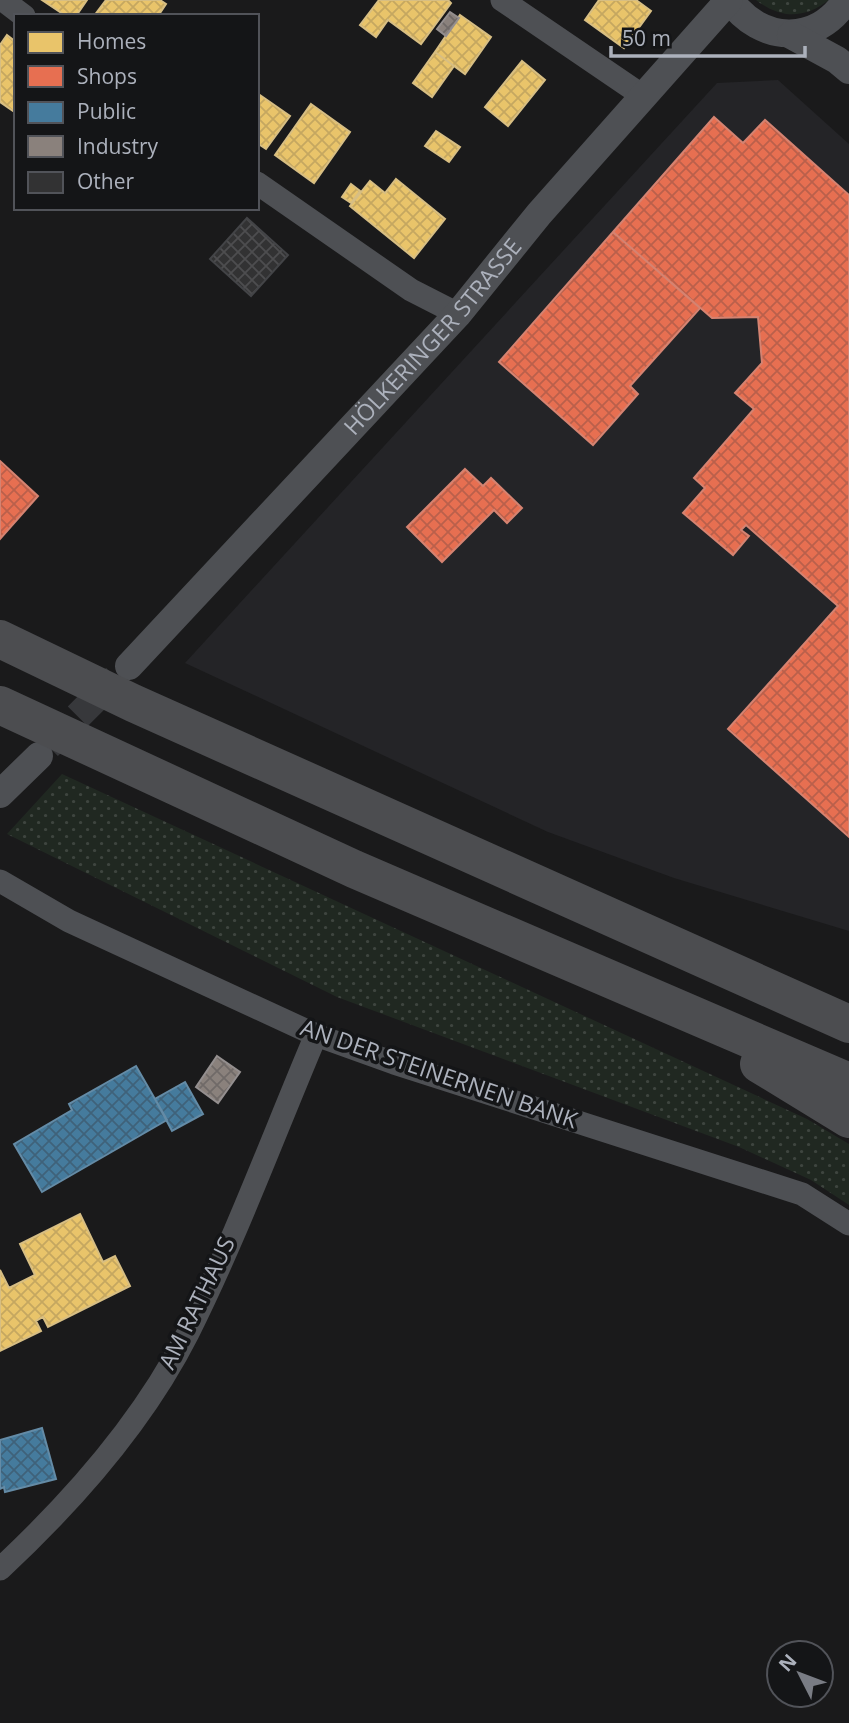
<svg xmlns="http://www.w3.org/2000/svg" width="849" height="1723" viewBox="0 0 849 1723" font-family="'Open Sans',sans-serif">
<defs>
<pattern id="grass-dots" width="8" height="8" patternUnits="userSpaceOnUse" patternTransform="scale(1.75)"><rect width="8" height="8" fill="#202821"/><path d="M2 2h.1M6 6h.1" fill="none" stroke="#3e453f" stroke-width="1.8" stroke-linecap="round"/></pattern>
<pattern id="homes-cross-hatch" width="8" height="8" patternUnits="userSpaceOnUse" patternTransform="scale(1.75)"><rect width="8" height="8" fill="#e9c46a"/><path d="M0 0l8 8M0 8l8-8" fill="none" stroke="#c5a760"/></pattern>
<pattern id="shops-cross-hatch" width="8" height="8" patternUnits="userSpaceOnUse" patternTransform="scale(1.75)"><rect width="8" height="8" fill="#e76f51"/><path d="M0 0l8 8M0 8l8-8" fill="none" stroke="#ba604b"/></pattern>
<pattern id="public-cross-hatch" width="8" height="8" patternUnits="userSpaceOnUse" patternTransform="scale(1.75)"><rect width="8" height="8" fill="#457b9d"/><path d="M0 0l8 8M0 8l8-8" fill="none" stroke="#3f627a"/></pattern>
<pattern id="industry-cross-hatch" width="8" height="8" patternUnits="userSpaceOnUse" patternTransform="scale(1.75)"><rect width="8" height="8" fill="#8a817c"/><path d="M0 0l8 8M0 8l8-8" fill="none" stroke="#706a68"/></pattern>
<pattern id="building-cross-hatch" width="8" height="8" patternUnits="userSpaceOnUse" patternTransform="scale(1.75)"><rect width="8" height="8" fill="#323233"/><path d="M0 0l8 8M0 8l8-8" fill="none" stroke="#4d4d4f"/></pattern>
</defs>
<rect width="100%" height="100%" fill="#1a1a1b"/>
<path fill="#242427" d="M778,80L849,144V931L674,878L548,832L185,663L717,83Z"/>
<path fill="url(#grass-dots)" d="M756,0H829C804,19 781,19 756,0Z
M62,774L807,1119L849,1144V1205L811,1180L739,1147L337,997L7,834Z"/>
<path fill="url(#homes-cross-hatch)" stroke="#d7be83" stroke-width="2" d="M42,0H87L76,16H66Z
M106,0H160L166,4L158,16H94Z
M379,0H448L451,3L421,44L388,20L376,37L360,25Z
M599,0H636L651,11L624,48L585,20Z
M460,15L491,37L465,74L435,52Z
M7,35L16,42V108L13,111L0,102V45Z
M435,52L454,66L432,97L413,83Z
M522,61L545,80L508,126L485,107Z
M257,93L290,116L266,149L257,143Z
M311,104L350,132L314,183L275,155Z
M436,131L460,147L449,162L425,146Z
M396,179L445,219L414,258L350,206L370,181L385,193Z
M351,184L360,191L351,203L342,197Z
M80,1214L103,1262L115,1256L130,1286L48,1327L43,1317L36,1321L41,1331L0,1351V1270L9,1288L35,1275L20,1244Z"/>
<path fill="url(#shops-cross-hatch)" stroke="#d58371" stroke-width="2" d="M714,117L743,143L765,120L849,195V837L728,729L838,606L746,525L741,530L749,536L733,555L683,513L705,488L694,478L754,409L735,393L762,363L758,317L712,318L613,232Z
M613,232L700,308L630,386L638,394L593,445L499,362Z
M0,461L38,496L0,539Z
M465,469L483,486L491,478L522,508L507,523L494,510L442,562L407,527Z"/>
<path fill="url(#public-cross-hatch)" stroke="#648ba6" stroke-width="2" d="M136,1066L167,1120L42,1192L14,1144L72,1110L69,1104Z
M185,1082L203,1114L172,1131L155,1099Z
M42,1428L56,1479L5,1492L4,1487L0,1489V1440Z"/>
<path fill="url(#industry-cross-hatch)" stroke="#948f8f" stroke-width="2" d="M450,12L459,18L446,36L437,29Z
M217,1056L240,1072L218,1103L196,1087Z"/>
<path fill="url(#building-cross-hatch)" stroke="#434447" stroke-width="2" d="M247,218L288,255L251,296L210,259Z"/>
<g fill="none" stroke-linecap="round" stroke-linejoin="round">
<path stroke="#37383b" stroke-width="28" stroke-dasharray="28 14" stroke-linecap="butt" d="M48,746L116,678"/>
<path stroke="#4e5054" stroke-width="23" d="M3,0L24,16
M502,0L643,96
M257,183L411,290L458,314
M0,881L69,921L316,1035L394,1063L802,1194L849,1224
M0,1569C72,1502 143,1422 188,1333C236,1237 274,1134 316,1035"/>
<g stroke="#4e5054" stroke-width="28">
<path d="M730,0C760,43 817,46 846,0"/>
<path d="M791,35L837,60L849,70"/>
<path id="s1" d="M129,666L458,314L539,214L729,0"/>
<path d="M0,794L39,756"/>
</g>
<path stroke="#4c4d50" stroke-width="38" d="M0,639L133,703L849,1024
M0,705L354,869L849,1082
M759,1064L849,1119"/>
</g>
<g text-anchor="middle" stroke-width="7" stroke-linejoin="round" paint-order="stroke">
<g font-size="23" fill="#acb1bc" stroke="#141517">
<text dy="8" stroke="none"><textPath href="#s1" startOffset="448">HÖLKERINGER STRASSE</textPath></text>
<text transform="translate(439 1074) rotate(19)" y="8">AN DER STEINERNEN BANK</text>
<text transform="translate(197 1303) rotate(-64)" y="8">AM RATHAUS</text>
</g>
</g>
<rect x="14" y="14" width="245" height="196" fill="#141517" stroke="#515359" stroke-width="2"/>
<rect x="28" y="32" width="35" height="21" fill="#e9c46a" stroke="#515359" stroke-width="2"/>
<text x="77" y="49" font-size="21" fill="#acb1bc">Homes</text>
<rect x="28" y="66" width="35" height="21" fill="#e76f51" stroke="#515359" stroke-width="2"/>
<text x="77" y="84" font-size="21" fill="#acb1bc">Shops</text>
<rect x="28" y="102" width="35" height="21" fill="#457b9d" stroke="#515359" stroke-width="2"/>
<text x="77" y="119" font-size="21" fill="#acb1bc">Public</text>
<rect x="28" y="136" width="35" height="21" fill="#8a817c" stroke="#515359" stroke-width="2"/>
<text x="77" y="154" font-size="21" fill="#acb1bc">Industry</text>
<rect x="28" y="172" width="35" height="21" fill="#323233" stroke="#515359" stroke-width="2"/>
<text x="77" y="189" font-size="21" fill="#acb1bc">Other</text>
<g transform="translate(800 1674) rotate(312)"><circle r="33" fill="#141517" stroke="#515359" stroke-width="2"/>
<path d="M0-5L12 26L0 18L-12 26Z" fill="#797c84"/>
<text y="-10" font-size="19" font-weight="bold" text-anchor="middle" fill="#acb1bc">N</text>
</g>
<path d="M611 46v10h194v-10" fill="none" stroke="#acb1bc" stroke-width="3.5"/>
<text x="622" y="46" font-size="21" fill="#acb1bc" stroke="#141517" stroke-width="5" paint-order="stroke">50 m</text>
</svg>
